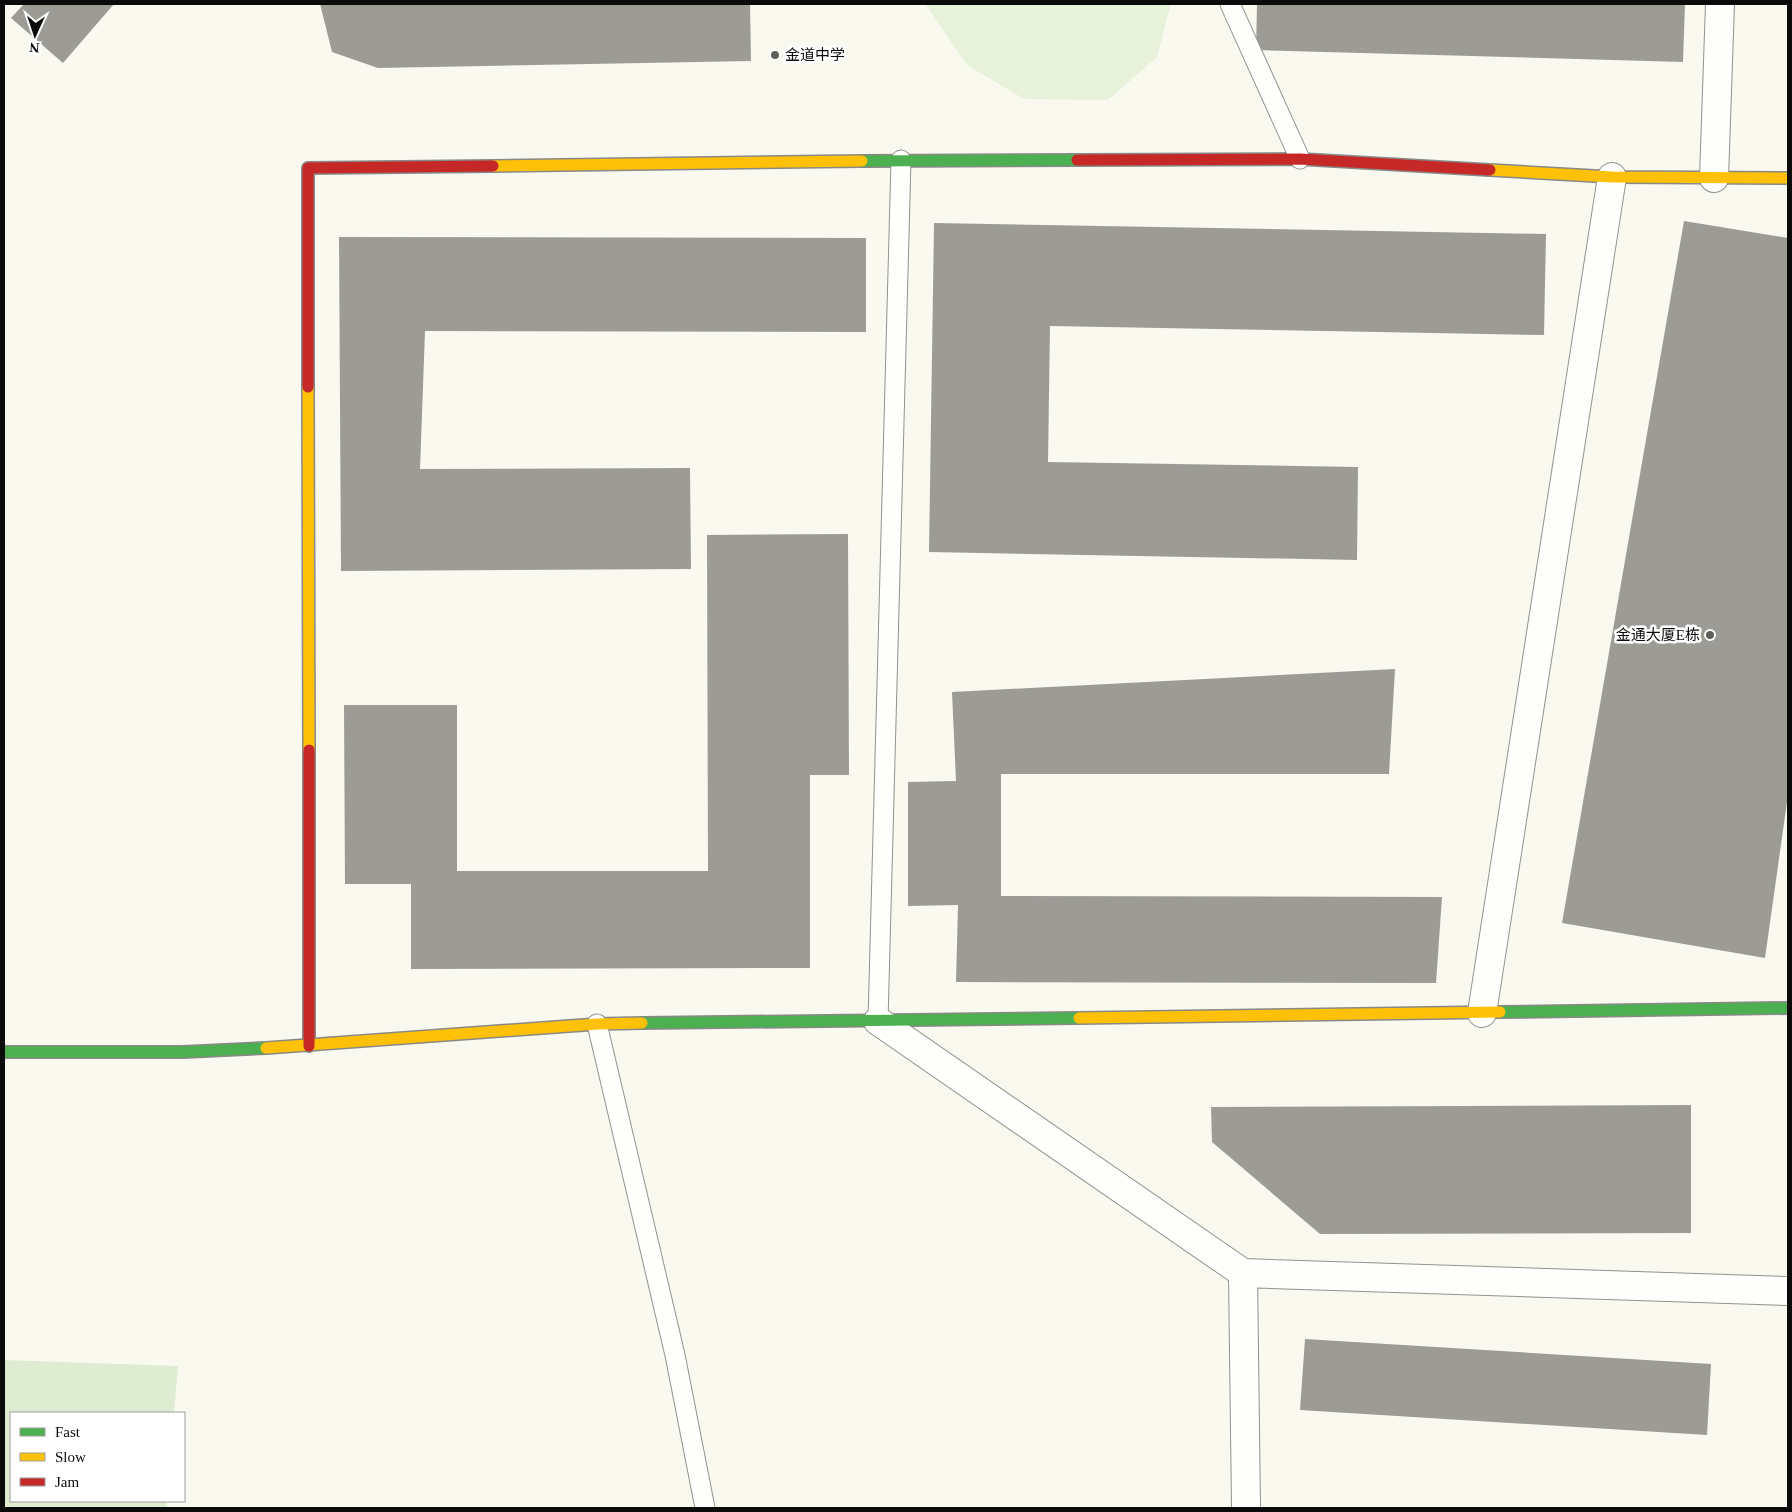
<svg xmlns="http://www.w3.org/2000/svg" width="1792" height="1512" viewBox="0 0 1792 1512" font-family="'Times New Roman','Noto Sans SC',serif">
<rect width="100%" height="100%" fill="#f9f9f0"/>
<path fill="#deedd2" d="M4,1360L178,1366L174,1413H11V1501H167L166,1508H4Z"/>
<path fill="#e8f2db" d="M925,4H1171L1157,57L1108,100L1024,99L967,65Z"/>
<path fill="#9c9b96" d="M24,4H114L63,63L11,18Z
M320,4H750L751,61L378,68L332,52Z
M1257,4H1685L1683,62L1256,50Z
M1684,221L1788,238V795L1765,958L1562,923Z
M934,223L1546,234L1544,335L1050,326L1048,462L1358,467L1357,560L929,552Z
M339,237L866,238V332L425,331L420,469L690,468L691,569L341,571Z
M848,534L849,775H810V968L411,969V884H345L344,705H457V871H708L707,535Z
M1395,669L1389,774H1001V896L1442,897L1436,983L956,982L958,905L908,906V782L956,781L952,692Z
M1691,1105V1233L1320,1234L1212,1142L1211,1107Z
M1305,1339L1711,1364L1707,1435L1300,1410Z"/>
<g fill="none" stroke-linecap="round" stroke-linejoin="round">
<g stroke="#92928e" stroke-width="21">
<path id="lane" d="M1230,4L1300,159
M878,1021L901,160
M597,1024L675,1355L705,1508"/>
</g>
<g stroke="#92928e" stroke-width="30">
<path id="street" d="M1714,178L1720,4
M1482,1013L1612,177
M878,1021L1243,1273L1788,1291
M1243,1273L1246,1508"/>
</g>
<g stroke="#898985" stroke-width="14">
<path id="fast" d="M862,161L1077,160
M1500,1012L1788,1008
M642,1023L1079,1018
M4,1052H183L266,1048"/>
</g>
<g stroke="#898985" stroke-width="14">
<path id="slow" d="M493,166L862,161
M1490,170L1612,177L1788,178
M308,387L309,750
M1079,1018L1500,1012
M266,1048L597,1024L642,1023"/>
</g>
<g stroke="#898985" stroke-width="14">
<path id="jam" d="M1077,160L1300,159L1490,170
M308,387V168L493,166
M309,750V1046"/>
</g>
<use href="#lane" stroke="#fefefd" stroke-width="19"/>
<use href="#street" stroke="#fefefd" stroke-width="28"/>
<use href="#fast" stroke="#4caf50" stroke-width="11"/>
<use href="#slow" stroke="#ffc107" stroke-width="11"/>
<use href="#jam" stroke="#c62828" stroke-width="11"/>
</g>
<g fill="#5e5e5b" stroke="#fff" stroke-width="2">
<circle cx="775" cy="55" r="5"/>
<circle cx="1710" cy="635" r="5"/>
</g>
<g text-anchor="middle" stroke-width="5" stroke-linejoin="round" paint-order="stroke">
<g font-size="15" fill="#0b0b0b" stroke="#fff" text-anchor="start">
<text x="785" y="60">金道中学</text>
<text x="1700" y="640" text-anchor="end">金通大厦E栋</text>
</g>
</g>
<rect width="1792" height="1512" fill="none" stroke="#0b0b0b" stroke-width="10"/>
<rect x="10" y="1412" width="175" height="90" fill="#ffffff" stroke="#9d9d9d"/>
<rect x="20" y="1428" width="25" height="8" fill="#4caf50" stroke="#9d9d9d"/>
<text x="55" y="1437" font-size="15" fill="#0b0b0b">Fast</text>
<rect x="20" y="1453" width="25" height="8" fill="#ffc107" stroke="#9d9d9d"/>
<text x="55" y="1462" font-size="15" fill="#0b0b0b">Slow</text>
<rect x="20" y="1478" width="25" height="8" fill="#c62828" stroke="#9d9d9d"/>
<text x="55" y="1487" font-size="15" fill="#0b0b0b">Jam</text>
<g transform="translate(35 35) rotate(183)" stroke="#ffffff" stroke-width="4" paint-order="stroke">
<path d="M0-4L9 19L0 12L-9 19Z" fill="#0b0b0b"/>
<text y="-8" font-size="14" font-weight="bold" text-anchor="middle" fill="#0b0b0b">N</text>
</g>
</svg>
